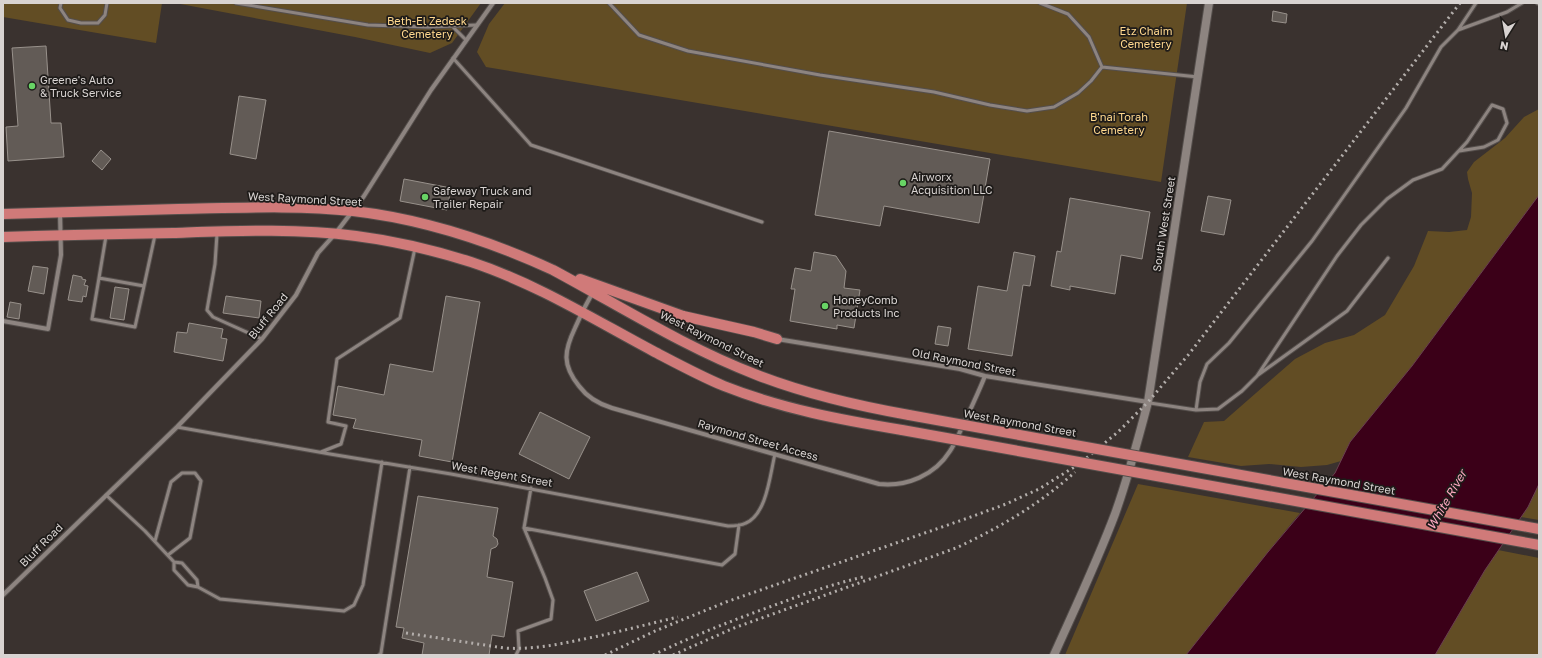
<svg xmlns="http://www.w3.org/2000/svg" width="1542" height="658" viewBox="0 0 1542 658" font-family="'Golos Text',sans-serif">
<rect width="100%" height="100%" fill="#3a322f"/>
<path fill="#624d24" d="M3,3H162L156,43L3,17Z
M175,3H481L452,43L430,53L355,37Z
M505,3H1187L1161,182L486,67L477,52L489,24Z
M1539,109V195L1412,366L1350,442L1341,461L1327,465L1301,467L1269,464L1241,466L1188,457L1204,422L1224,421L1295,359L1325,343L1354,335L1385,315L1414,266L1428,231L1449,232L1467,230L1471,217L1472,193L1468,179L1467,172L1474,162L1505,138L1524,117Z
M1138,484L1300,513L1268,552L1186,655H1065Z
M1539,484V520L1521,517L1528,507Z
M1498,550L1539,558V655H1435L1485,570Z"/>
<path fill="#3b0018" stroke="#6a3f50" d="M1539,195V484L1528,507L1485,570L1435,655H1186L1268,552L1335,473L1350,442L1412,366Z"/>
<path fill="#625b56" stroke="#98918b" d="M1273,11L1287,14L1286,23L1272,21Z
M46,46L51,123H61L64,157L8,161L6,127L18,126L12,48Z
M239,96L266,100L256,159L230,154Z
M829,131L990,159L979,223L884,206L880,226L815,215Z
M101,150L111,159L102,170L92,161Z
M404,179L451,188L447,210L400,201Z
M1208,196L1231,200L1224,235L1201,231Z
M1070,198L1150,212L1142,259L1121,255L1115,294L1070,286V290L1051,286L1057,251L1061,252Z
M814,252L836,256L846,271L844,288L860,290L854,328L837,325V329L790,321L795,289H791L795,268L811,271Z
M1014,252L1035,256L1030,286L1023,285L1012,356L968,349L978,286L1007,291Z
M33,266L48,268L44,294L28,291Z
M73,275L82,277V279L86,280L84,285L88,286L86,297L83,296L82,302L68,300Z
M115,287L129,289L124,320L110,318Z
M226,296L261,301L259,318L223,313Z
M446,296L480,302L452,462L419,456L422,440L353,428L356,419L333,415L338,386L384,395L390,364L433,372Z
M10,302L21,304L19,319L7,317Z
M189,323L223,329L221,338L227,339L223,361L174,352L177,332L187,333Z
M938,326L951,328L948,346L935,344Z
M540,412L590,437L569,479L519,454Z
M418,496L498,508L493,536L497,539L498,544L496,547L491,549L487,577L513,582L504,637L492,635L489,655H422L424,643L402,638L404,628L396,627Z
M637,572L649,601L596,621L584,591Z"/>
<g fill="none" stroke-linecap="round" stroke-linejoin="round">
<g stroke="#544e4b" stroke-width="5">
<path id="lane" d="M61,3L60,8L68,20L81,23H98L105,15L107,3
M236,3L368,25L428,27L477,25
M609,3L639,35L688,51L820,75L934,92L990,105L1027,111L1054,107L1078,93L1091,81L1102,67
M1040,3L1068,14L1089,37L1102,67L1198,77
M1537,3L1539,4
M452,26L466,40
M1458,30L1507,12L1522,3
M453,58L531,145L762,222
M217,234L215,264L207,310L213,317L262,339
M106,236L99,278L144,286L155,235
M99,278L92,319L135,327L144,286
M1258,375L1347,311L1388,258
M1150,403L1196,410L1200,382L1207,364L1229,343L1312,241L1406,108L1441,47L1458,30L1476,3
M1196,410L1218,409L1242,391L1257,376L1337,256L1361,225L1387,199L1413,180L1442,169L1467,142L1492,105L1503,109L1507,123L1498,140L1484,147L1459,151
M177,427L330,454L451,474L728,526C734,526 740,526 746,523C767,514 770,474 775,454
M321,452L341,444L346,426L328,422L337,359L400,318L415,248
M531,488L524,528L722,565L735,554L739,525
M106,495L145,531L174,562L182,563L197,580L198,587
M155,541L171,482L182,473H195L201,481L190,538L168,555
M174,562V570L188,585L198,587L220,599L344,611L354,605L363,585L382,462
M379,655L381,653L410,467
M516,655L519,649L518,631L551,619L553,600L545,578L524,528"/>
</g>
<g stroke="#544e4b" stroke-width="6">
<path id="street" d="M593,292C586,304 580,316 575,328C564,351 562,365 579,386C587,397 599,404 612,408L879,484C907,487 935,475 950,451C956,442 960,431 965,421C972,406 979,391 985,376
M3,321L48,329L61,255L60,212
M777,339L960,369L985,376L1148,402
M3,595L177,427L262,339L296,295L318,253L335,234L364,196L431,90L493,3"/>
</g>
<g stroke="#544e4b" stroke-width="10">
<path id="secondary" d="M1054,655C1075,608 1097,562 1115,514C1128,478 1138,440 1148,402L1209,3"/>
</g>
<g stroke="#544e4b" stroke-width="12">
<path id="primary" d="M3,214C61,212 120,211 178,209C236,208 296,205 353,211C423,219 490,241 553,270C620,306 686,348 757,375C806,394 858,406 909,415
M3,237C60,235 116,234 173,233C233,231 296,228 356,236C395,241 433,250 471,262C535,283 593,319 653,351C676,363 700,376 724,386C782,409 842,420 902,430
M580,279L683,316L754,332L777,339"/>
</g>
<use href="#lane" stroke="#8d8480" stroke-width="3"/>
<use href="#street" stroke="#8d8480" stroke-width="4"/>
<use href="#secondary" stroke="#8d8480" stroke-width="8"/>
<use href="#primary" stroke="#d07a79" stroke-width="10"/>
<path stroke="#b3aeab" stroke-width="3" stroke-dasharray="2 4" stroke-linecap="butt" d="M406,633L504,648C533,650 560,644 589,638C619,632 648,624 678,617
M605,655L655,631L726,602L968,518L1006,504L1039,489L1079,464L1118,432L1148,402L1189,354L1460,3
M653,655C693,636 733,620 775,605C804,594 833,584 863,577
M673,655L734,628L956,548C999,528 1040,504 1075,472"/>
<g stroke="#544e4b" stroke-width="12" stroke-linecap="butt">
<path id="primary-bridge" d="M909,415L1539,529
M902,430L1539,545"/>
</g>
<use href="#primary-bridge" stroke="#d07a79" stroke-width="10"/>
</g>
<g fill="#68d465" stroke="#1e1b19" stroke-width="1.5">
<circle cx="32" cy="86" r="4"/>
<circle cx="903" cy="183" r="4"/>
<circle cx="425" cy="197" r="4"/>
<circle cx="825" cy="306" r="4"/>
</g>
<g text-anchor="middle" stroke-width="3.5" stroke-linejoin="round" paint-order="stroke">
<g font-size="11" fill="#ffd88e" stroke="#1e1b19">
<text x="427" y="25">Beth-El Zedeck<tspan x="427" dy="13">Cemetery</tspan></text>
<text x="1146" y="35">Etz Chaim<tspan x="1146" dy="13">Cemetery</tspan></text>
<text x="1119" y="121">B'nai Torah<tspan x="1119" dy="13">Cemetery</tspan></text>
</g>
<g font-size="11" fill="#d8d3d1" stroke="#1e1b19" text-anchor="start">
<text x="40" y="84">Greene's Auto<tspan x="40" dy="13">&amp; Truck Service</tspan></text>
<text x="911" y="181">Airworx<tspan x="911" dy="13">Acquisition LLC</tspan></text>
<text x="433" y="195">Safeway Truck and<tspan x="433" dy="13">Trailer Repair</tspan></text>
<text x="833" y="304">HoneyComb<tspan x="833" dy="13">Products Inc</tspan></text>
</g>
<g font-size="11" fill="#d8d3d1" stroke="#1e1b19">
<text transform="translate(305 199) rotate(3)" y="4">West Raymond Street</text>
<text transform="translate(1164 224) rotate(-81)" y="4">South West Street</text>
<text transform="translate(268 316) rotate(-51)" y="4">Bluff Road</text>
<text transform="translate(712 339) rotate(26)" y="4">West Raymond Street</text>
<text transform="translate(964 362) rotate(11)" y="4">Old Raymond Street</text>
<text transform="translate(1020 423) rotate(10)" y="4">West Raymond Street</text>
<text transform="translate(758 440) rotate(16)" y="4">Raymond Street Access</text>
<text transform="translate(502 474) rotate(10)" y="4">West Regent Street</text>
<text transform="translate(1339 481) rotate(10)" y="4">West Raymond Street</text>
<text transform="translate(41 545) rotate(-45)" y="4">Bluff Road</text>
</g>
<g font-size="12" font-style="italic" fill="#fca9c0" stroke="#1e1b19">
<text transform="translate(1447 500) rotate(-60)" y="4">White River</text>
</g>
</g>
<rect width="1542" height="658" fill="none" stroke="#d8d3d1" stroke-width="8"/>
<g transform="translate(1506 36) rotate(191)" stroke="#1e1b19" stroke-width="3" paint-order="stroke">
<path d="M0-3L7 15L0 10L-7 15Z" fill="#d8d3d1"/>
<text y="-6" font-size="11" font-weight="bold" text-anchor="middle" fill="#d8d3d1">N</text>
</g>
</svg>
